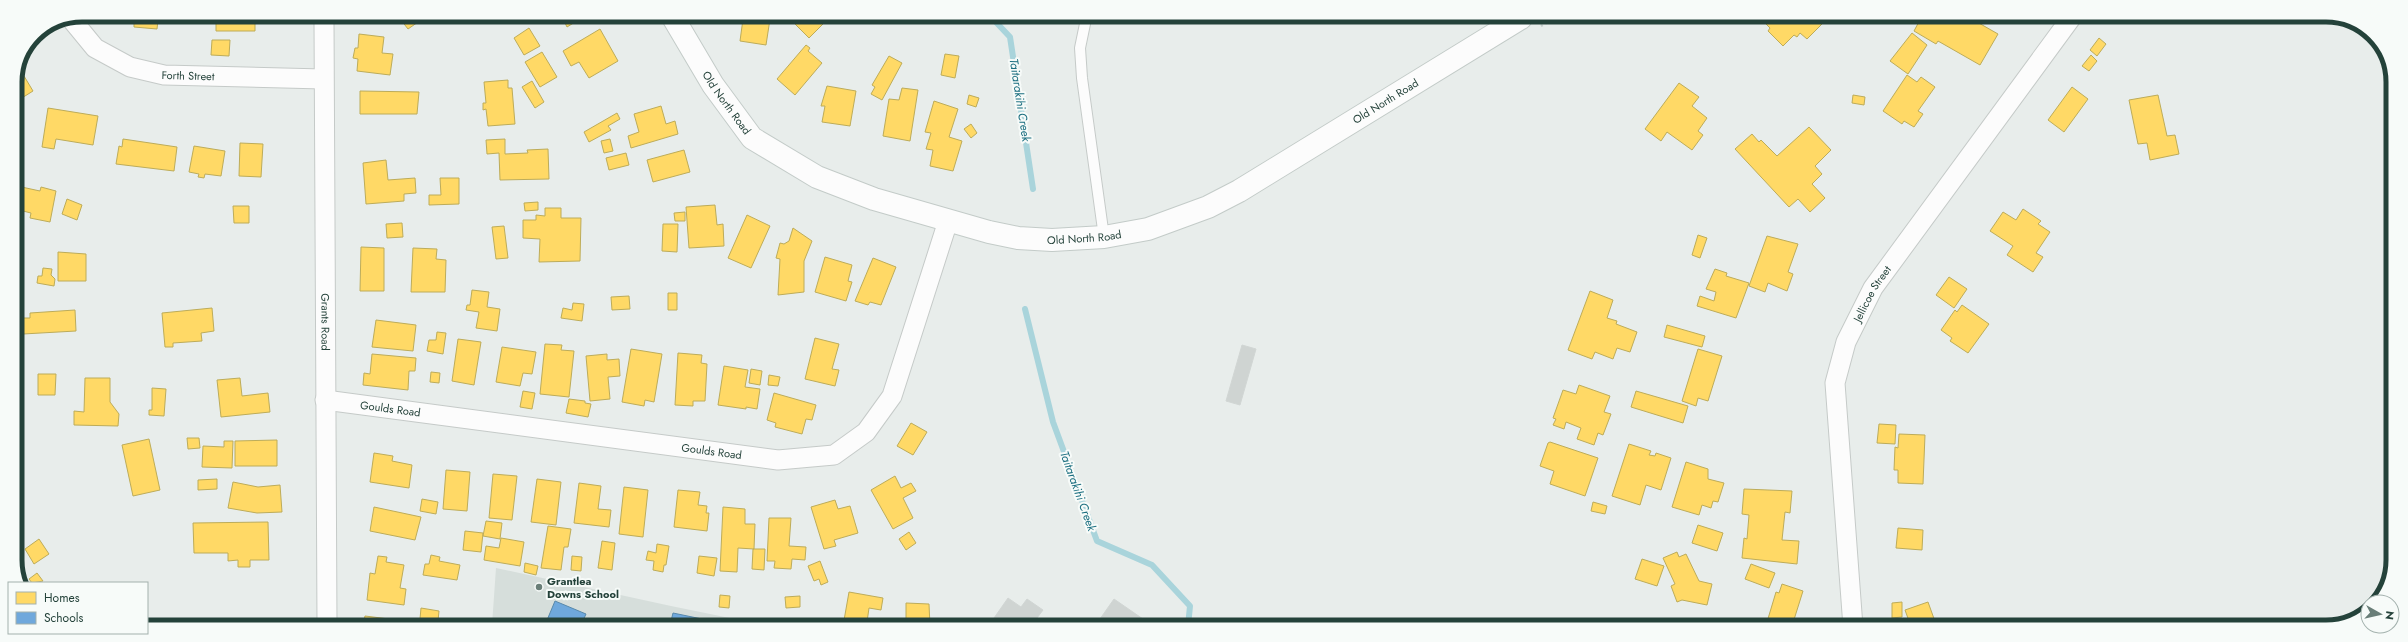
<svg xmlns="http://www.w3.org/2000/svg" width="2408" height="642" viewBox="0 0 2408 642" font-family="Jost,sans-serif">
<rect width="100%" height="100%" fill="#e8edeb"/>
<path fill="#d6dedb" d="M496,568L671,606L764,625H492Z"/>
<path fill="#ffd966" stroke="#bdac59" d="M1760,18H1825L1827,19L1807,39L1800,33L1797,37L1794,35L1783,46L1768,31L1770,28Z
M1921,18H1943L1950,22L1952,18H1970L1998,34L1980,65L1938,41L1936,44L1914,31Z
M563,19H580L567,27Z
M743,19H770L766,45L740,41Z
M797,19H822L825,22L809,38L794,23Z
M134,20H158L157,29L134,27Z
M216,20H255V31H216Z
M401,20H421L408,29Z
M529,28L540,46L524,55L514,38Z
M600,29L618,61L589,78L579,62L571,66L563,51Z
M1912,33L1927,45L1908,74L1890,61Z
M359,34L384,37L382,53L393,54L390,75L357,71L358,59L353,58L355,48H358Z
M2099,38L2106,44L2097,56L2090,50Z
M212,40H230L229,56L211,55Z
M806,45L810,48L808,51L822,63L795,95L777,79Z
M542,52L557,77L540,87L525,62Z
M945,54L959,56L955,78L941,75Z
M2091,55L2097,61L2089,71L2082,66Z
M889,56L902,63L882,100L871,94L875,87L872,85Z
M18,66L33,91L17,101L15,97V82Z
M1907,75L1917,82L1921,77L1935,87L1918,111L1923,114L1914,127L1904,121L1902,124L1883,111Z
M508,80V88H512L515,124L488,126L486,109L483,110V103H486L484,82Z
M532,81L544,102L535,108L522,87Z
M1679,83L1699,97L1692,106L1707,118L1698,131L1703,135L1692,150L1667,132L1661,141L1645,129Z
M827,86L856,91L850,126L822,122L825,106H821Z
M2072,87L2088,99L2064,132L2048,120Z
M902,88L918,90L910,141L883,136L889,99L899,100Z
M360,91L419,92L417,114H360Z
M969,95L979,98L976,107L967,104Z
M1853,95L1865,97L1864,105L1852,103Z
M2158,95L2167,136L2175,135L2179,154L2150,160L2147,143L2138,144L2129,100Z
M934,101L958,109L949,137L962,141L953,171L930,166L933,150L926,149L931,133L925,132Z
M661,106L666,124L675,121L678,134L631,148L628,136L639,132L634,114Z
M48,108L98,116L93,145L56,139L54,149L42,147Z
M617,113L620,119L608,126L611,130L589,142L584,132Z
M971,124L977,133L971,138L964,129Z
M1809,127L1831,150L1815,166L1822,174L1812,184L1825,198L1810,212L1798,199L1789,207L1735,149L1752,134L1759,142L1761,140L1777,156Z
M123,139L177,147L174,171L116,164L119,146L122,147Z
M505,139V154L528,153L527,150L548,149L549,179L500,180L499,153L487,154L486,140Z
M610,139L613,151L604,153L601,141Z
M240,143L263,144L261,177L239,176Z
M194,146L225,151L221,176L205,174L204,178L198,177L199,174L189,172Z
M684,150L690,172L653,182L647,160Z
M626,153L629,165L609,170L606,158Z
M386,160L388,180L415,178L416,193L404,194V201L366,204L363,163Z
M440,178H459V204L429,205V195H441Z
M15,180L18,181L17,186L40,191L41,187L56,191L50,222L30,218L31,213L15,209Z
M67,199L82,205L77,220L62,214Z
M538,202V210L525,211L524,203Z
M715,205L717,225L723,224L724,246L689,248L686,207Z
M233,206H249V223H234Z
M545,208H561V218H581L580,261L539,262L540,239L523,238V220H536V215L545,216Z
M2023,209L2041,221L2038,224L2050,232L2036,253L2043,257L2033,272L2007,255L2013,246L1990,231L2003,212L2016,220Z
M685,212V221H675L674,213Z
M747,215L770,226L751,268L728,258Z
M402,223L403,237L387,238L386,224Z
M663,224H678L677,252L662,251Z
M504,226L508,258L496,259L492,227Z
M793,228L812,241L804,261V292L778,295L780,259L776,258L780,243L784,244L789,241Z
M1698,235L1707,238L1700,258L1692,255Z
M1767,236L1798,244L1788,272L1793,274L1787,291L1768,283L1765,292L1749,286Z
M15,246H18L20,265H15Z
M361,247L384,248V291H360Z
M413,248L437,249L436,259L446,260L445,292H411Z
M58,252L86,254V281H58Z
M825,257L852,265L848,281L852,282L846,301L815,292Z
M873,258L896,267L881,305L870,302L868,305L855,301Z
M43,268L52,269L51,275L55,279L54,286L37,283L38,276H42Z
M1715,269L1727,273L1726,276L1749,283L1736,318L1697,306L1700,296L1714,301L1716,292L1706,289Z
M1949,277L1967,289L1954,308L1936,295Z
M472,290L489,292L487,307L500,309L497,331L476,328L479,312L466,310L467,305H470Z
M1590,291L1613,300L1607,318L1617,321L1616,324L1637,332L1630,352L1617,348L1613,359L1595,352L1592,359L1568,350Z
M668,293H677V310H668Z
M629,296L630,309L612,310L611,297Z
M573,303L584,304L582,321L561,318L563,308L572,310Z
M1962,305L1989,324L1968,353L1950,341L1952,338L1941,330L1955,310L1957,312Z
M212,308L214,331L201,333L202,341L173,343V347H165L162,313Z
M75,310L76,331L23,334L22,318H30V313Z
M376,320L416,325L413,351L372,347Z
M1667,325L1705,336L1702,347L1664,337Z
M437,332L446,333L443,354L427,351L429,340H436Z
M815,338L839,344L832,369L839,370L835,386L805,379Z
M458,339L481,342L474,385L452,381Z
M545,344L562,345L561,350L574,351L569,397L540,394Z
M502,347L536,352L532,374L523,373L520,386L496,382Z
M631,349L662,354L654,402L645,400L644,406L622,402Z
M1698,349L1722,356L1708,401L1698,398L1696,406L1682,401Z
M678,353L702,355L701,363L707,364L705,401H693V406L675,405Z
M372,354L416,358L415,371H409L408,390L363,385L364,373L370,374Z
M607,354V360L619,359L620,376L608,377L610,399L590,401L586,356Z
M724,366L748,370L745,387L760,389L757,409L746,407V409L718,405Z
M751,369L762,371L760,385L749,383Z
M431,372L440,373L439,383L430,382Z
M38,374H56L55,395H38Z
M769,375L780,377L778,386L768,385Z
M85,378H110V402L119,414L118,426L74,425V411L84,412Z
M240,378L242,396L268,393L270,412L221,417L217,380Z
M1579,385L1610,396L1604,412L1611,414L1603,435L1598,433L1594,445L1577,439L1581,428L1566,422L1564,429L1553,425L1556,419L1553,418L1563,390L1576,394Z
M152,388L166,389L164,416L149,415V410H152Z
M523,391L535,393L532,409L520,407Z
M1636,391L1688,406L1683,423L1631,407Z
M774,393L816,405L812,420L806,419L802,434L775,427L776,423L767,420Z
M569,399L585,401V403L591,404L588,417L566,413Z
M911,423L927,432L913,455L897,446Z
M1879,424L1896,425L1895,444L1877,443Z
M1899,434L1925,435L1923,484L1898,483V470H1894L1895,447L1898,448Z
M187,438H199L200,448L188,449Z
M149,439L160,490L133,496L122,445Z
M277,440V466H235V441Z
M224,441H233L232,468L202,467L203,446L224,447Z
M1550,442L1598,458L1585,496L1550,484L1554,471L1540,466L1548,443Z
M1629,444L1651,451L1649,455L1655,456L1656,453L1671,458L1661,490L1646,485L1640,505L1612,496Z
M374,453L393,456L392,461L412,465L409,488L370,482Z
M1686,462L1708,469V479L1724,483L1718,502L1713,501L1711,508L1702,505L1699,515L1672,507Z
M446,470L470,472L467,511L443,509Z
M493,474L517,476L512,520L489,518Z
M895,476L901,488L911,483L916,491L903,498L913,518L893,529L871,490Z
M217,479V489L198,490V480Z
M537,479L561,482L556,525L531,522Z
M233,482L258,487L280,485L282,512L257,513L228,508Z
M579,483L601,486L598,509L611,510L609,527L574,523Z
M624,487L648,490L643,537L619,534Z
M1744,489L1792,491L1790,513L1785,512L1782,540L1799,541L1797,564L1742,558L1744,538L1747,539L1749,515L1742,514Z
M678,490L700,492L698,505L707,506L706,513H709L707,531L674,527Z
M422,499L438,502L436,514L420,511Z
M835,500L838,509L850,506L858,533L834,540L836,546L824,549L811,507Z
M1593,502L1607,506L1605,514L1591,511Z
M374,507L421,517L415,540L370,531Z
M723,507L745,509V524H755L754,549L738,548L737,572L720,571Z
M769,518H791L789,546L806,547L805,560L792,559L791,569L774,568L775,561H767Z
M486,521L502,523L500,539L483,536Z
M268,522L269,560H250V567H238V560L228,561V553H194L193,523Z
M1698,525L1723,533L1717,551L1692,543Z
M548,526L571,529L568,547H564L561,570L541,568Z
M1898,528L1923,530L1922,550L1896,548Z
M465,531L483,533L481,552L463,550Z
M909,532L916,543L906,550L899,539Z
M501,538L524,542L520,566L484,560L486,546L499,548Z
M39,539L49,554L34,564L25,549Z
M602,541L615,543L612,570L598,568Z
M657,544L669,546L666,565H664L663,572L653,570L654,561L646,560L648,551L656,553Z
M753,549H765L764,570L752,569Z
M1677,552L1679,557L1686,554L1699,581L1712,584L1707,605L1682,600L1677,602L1671,586L1675,584L1663,558Z
M431,555L440,557L439,561L460,565L457,580L423,575L425,564H429Z
M378,556L387,557L386,562L404,565L400,588L406,589L404,605L367,600L370,573L375,574Z
M572,556L582,557L581,571L571,570Z
M699,556L717,558L714,576L697,573Z
M1642,559L1664,566L1657,586L1635,579Z
M820,561L828,582L821,585L819,579L814,581L808,566Z
M525,563L538,566L536,575L524,572Z
M1751,564L1775,573L1769,588L1745,579Z
M37,573L43,581L32,583L29,579Z
M1782,584L1803,591L1792,626H1780L1767,622L1776,592L1779,593Z
M849,592L883,598L881,610L869,608L867,622L877,624V626H843Z
M720,595L730,596L729,608L719,607Z
M800,596V607L786,608L785,597Z
M1902,602V617L1892,618V603Z
M1928,602L1937,627H1904L1910,624L1905,610Z
M906,603L929,604L930,626H901V623H906Z
M421,608L439,611L438,621L420,619Z
M365,616L389,619L388,624L396,625H363Z"/>
<path fill="#6fa8dc" stroke="#5889ab" d="M555,601L586,614L581,625H545Z
M673,613L726,624L725,625H670Z"/>
<g fill="none" stroke-linecap="round" stroke-linejoin="round">
<path stroke="#a9d4db" stroke-width="6" d="M993,19L1010,37L1033,189
M1025,309L1053,422L1097,541L1152,565L1190,606L1188,626"/>
</g>
<path fill="#cfd4d2" stroke="#d1d6d4" d="M1242,345L1256,349L1240,405L1226,401Z
M1008,598L1021,607L1027,599L1043,610L1037,618L1047,626H1005L994,618Z
M1114,599L1143,619L1139,626H1095Z"/>
<g fill="none" stroke-linecap="round" stroke-linejoin="round">
<g stroke="#c5cac8" stroke-width="12">
<path id="lane" d="M1086,19L1080,48L1082,78L1104,237"/>
</g>
<g stroke="#c5cac8" stroke-width="21">
<g id="street">
<path id="s1" d="M72,20L95,48L130,67L164,75L323,79"/>
<path id="s2" d="M324,20L327,625"/>
<path id="s3" d="M325,400L778,460L834,455L866,432L892,396L948,221"/>
<path id="s4" d="M1853,627L1835,383L1846,342L1873,288L2071,18"/>
</g>
</g>
<g stroke="#c3cbc8" stroke-width="24">
<g id="secondary">
<path id="s5" d="M674,19L713,85L752,138L817,177L874,199L989,232L1018,238L1052,240L1104,237L1148,229L1208,207L1239,191L1521,18"/>
</g>
</g>
<path stroke="#c3ccca" stroke-width="2.5" stroke-dasharray="2 3" stroke-linecap="butt" d="M1541,26L1554,18"/>
<use href="#lane" stroke="#fcfcfc" stroke-width="10"/>
<use href="#street" stroke="#fcfcfc" stroke-width="19"/>
<use href="#secondary" stroke="#fcfcfc" stroke-width="22"/>
</g>
<circle fill="#697e78" stroke="#f7fbf9" stroke-width="1.5" cx="539" cy="587" r="4"/>
<g text-anchor="middle" stroke-width="4" stroke-linejoin="round" paint-order="stroke">
<g font-size="11" fill="#24423a" stroke="#f7fbf9">
<text dy="4" stroke="none"><textPath href="#s1" startOffset="135">Forth Street</textPath></text>
<text dy="4" stroke="none"><textPath href="#s5" startOffset="830">Old North Road</textPath></text>
<text dy="4" stroke="none"><textPath href="#s5" startOffset="99">Old North Road</textPath></text>
<text dy="4" stroke="none"><textPath href="#s5" startOffset="495">Old North Road</textPath></text>
<text dy="4" stroke="none"><textPath href="#s4" startOffset="342">Jellicoe Street</textPath></text>
<text dy="4" stroke="none"><textPath href="#s2" startOffset="302">Grants Road</textPath></text>
<text dy="4" stroke="none"><textPath href="#s3" startOffset="66">Goulds Road</textPath></text>
<text dy="4" stroke="none"><textPath href="#s3" startOffset="390">Goulds Road</textPath></text>
</g>
<g font-size="11" font-weight="bold" fill="#24423a" stroke="#f7fbf9" text-anchor="start">
<text x="547" y="585">Grantlea<tspan x="547" dy="13">Downs School</tspan></text>
</g>
<g font-size="12" font-style="italic" fill="#1c6f80" stroke="#f7fbf9">
<text transform="translate(1020 100) rotate(81)" y="4">Taitarakihi Creek</text>
<text transform="translate(1078 491) rotate(70)" y="4">Taitarakihi Creek</text>
</g>
</g>
<path d="M0 0H2408V642H0ZM82 22H2326A60 60 0 0 1 2386 82V560A60 60 0 0 1 2326 620H82A60 60 0 0 1 22 560V82A60 60 0 0 1 82 22Z" fill="#f7fbf9" fill-rule="evenodd"/>
<path fill="none" stroke="#24423a" stroke-width="5" d="M82 22H2326A60 60 0 0 1 2386 82V560A60 60 0 0 1 2326 620H82A60 60 0 0 1 22 560V82A60 60 0 0 1 82 22Z"/>
<rect x="8" y="582" width="140" height="52" fill="#f7fbf9" stroke="#a3b1ad"/>
<rect x="16" y="592" width="20" height="12" fill="#ffd966" stroke="#a3b1ad"/>
<text x="44" y="602" font-size="12" fill="#24423a">Homes</text>
<rect x="16" y="612" width="20" height="12" fill="#6fa8dc" stroke="#a3b1ad"/>
<text x="44" y="622" font-size="12" fill="#24423a">Schools</text>
<g transform="translate(2380 614) rotate(98)"><circle r="19" fill="#f7fbf9" stroke="#a3b1ad"/>
<path d="M0-3L7 15L0 10L-7 15Z" fill="#697e78"/>
<text y="-6" font-size="11" font-weight="bold" text-anchor="middle" fill="#24423a">N</text>
</g>
</svg>
